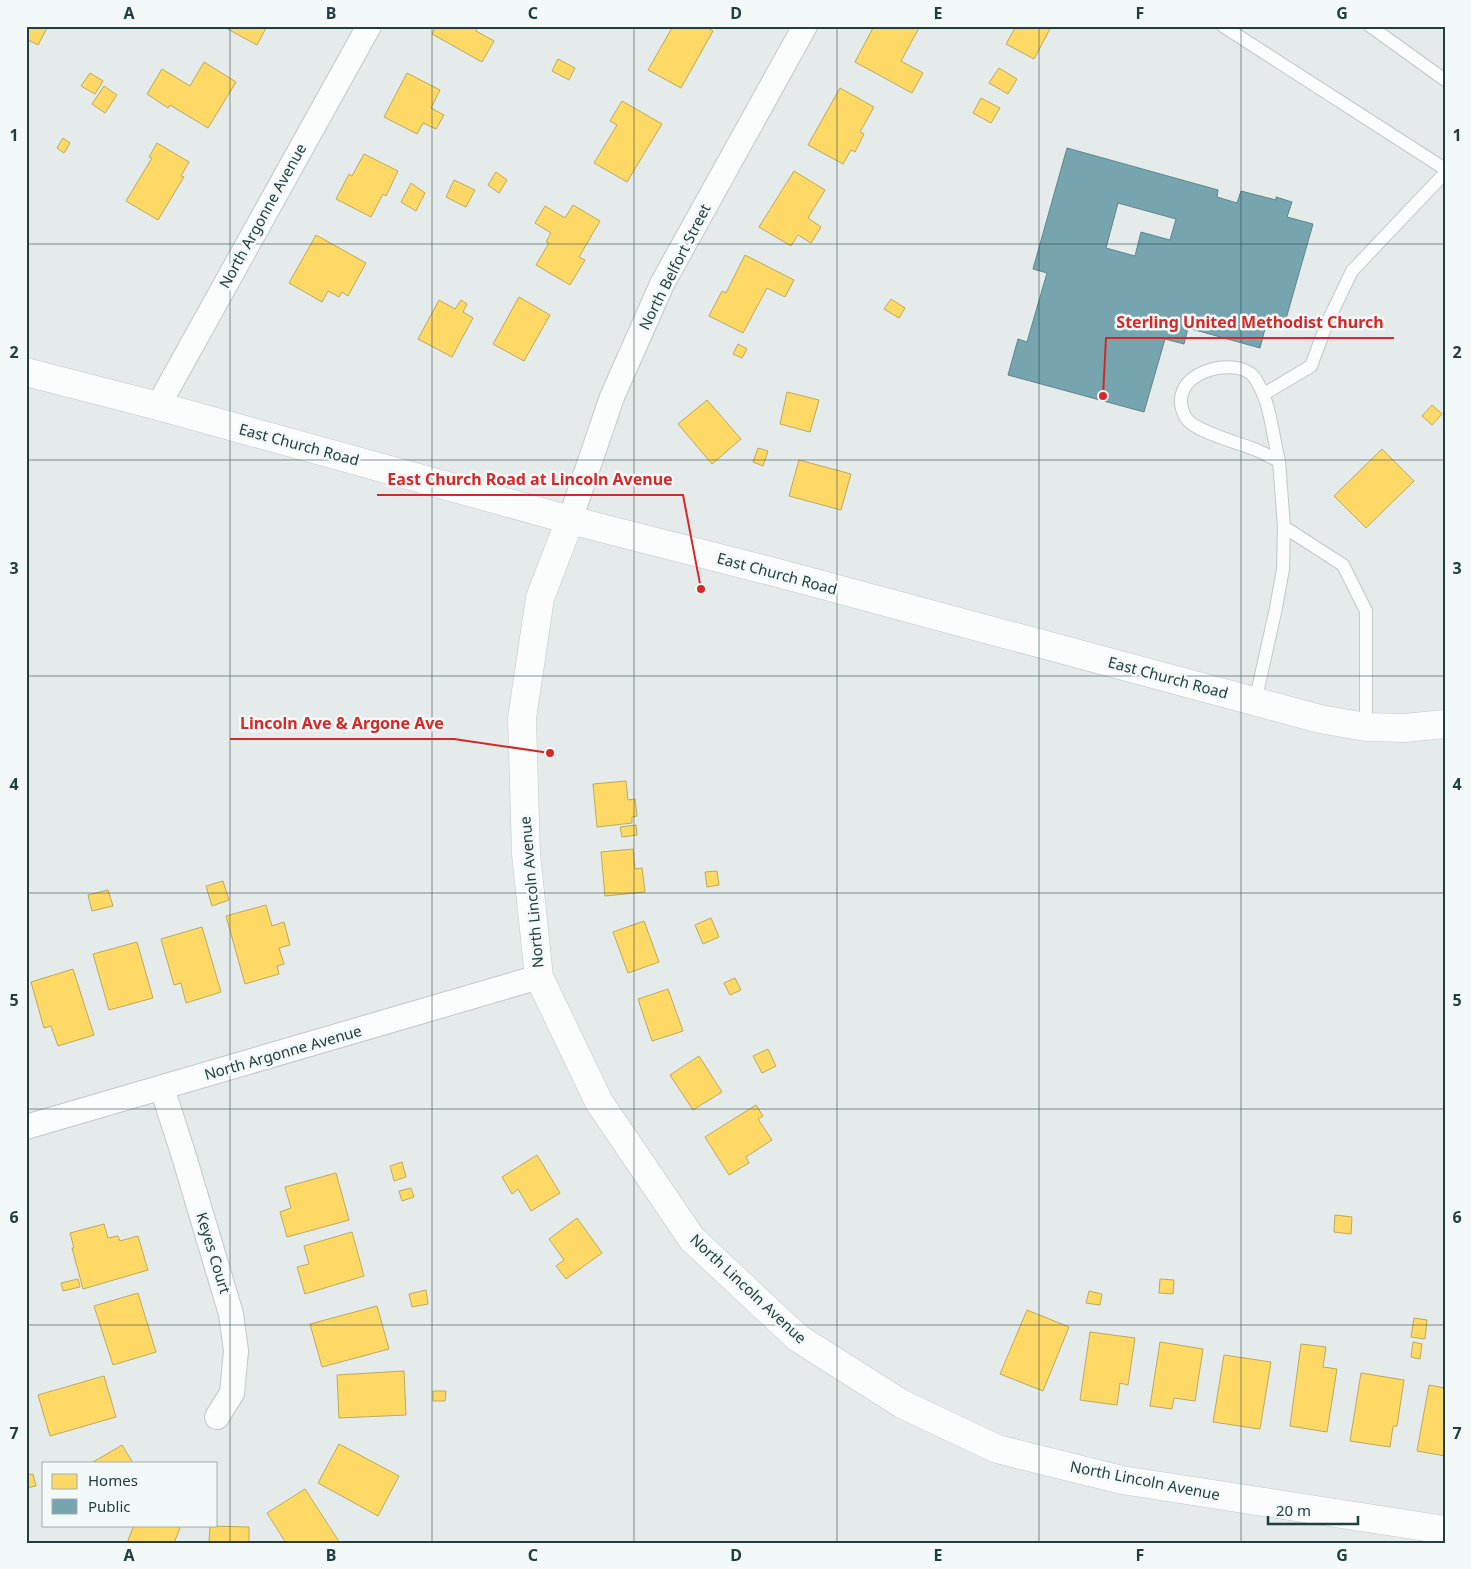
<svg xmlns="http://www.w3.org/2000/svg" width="1471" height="1569" viewBox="0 0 1471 1569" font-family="'Noto Sans',sans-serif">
<rect width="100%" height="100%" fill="#e5eaea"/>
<path fill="#ffd966" stroke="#bcaa5a" d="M26,26H48L38,45L26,39Z
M222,26H267L257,45Z
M436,26H478L476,31L494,41L482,62L432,34Z
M673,26H704L713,31L681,88L648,70Z
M874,26H920L901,61L923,73L912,93L855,62Z
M1016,26L1051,27L1034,59L1006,44Z
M558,59L575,68L569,80L552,71Z
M204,62L236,82L208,128L170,105L168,108L147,94L162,69L190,86Z
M999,68L1017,79L1008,94L989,83Z
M90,73L103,81L95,94L81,86Z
M407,73L440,90L431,108L444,115L436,129L423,123L417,134L384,117Z
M104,86L117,95L105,113L92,104Z
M840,88L874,107L860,132L864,134L855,152L851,150L843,164L808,145Z
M981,98L1000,108L991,123L973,113Z
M622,101L662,124L627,182L594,163L617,125L610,121Z
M63,138L70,143L64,153L57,148Z
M157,143L189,162L181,176L184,177L158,220L126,201L152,158L149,157Z
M364,154L398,171L386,196L383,194L371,217L336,199L349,174L352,176Z
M794,171L825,190L808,218L821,227L811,243L798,235L791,246L759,227Z
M496,172L507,180L499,193L488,185Z
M454,180L475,190L466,207L446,197Z
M411,183L425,193L416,211L401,202Z
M573,205L600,221L579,257L585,260L570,285L536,265L549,243L546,242L551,233L535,223L545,206L565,218Z
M316,235L366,263L348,296L342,292L339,297L328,291L322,302L289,283Z
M745,255L794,280L785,297L767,288L743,333L709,316L722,291L726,293Z
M519,297L550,315L524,361L493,344Z
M891,299L905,308L899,318L884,309Z
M439,300L455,309L461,300L467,304L463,312L473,318L452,357L418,339Z
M738,344L747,349L742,358L733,354Z
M787,392L819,400L810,432L780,424Z
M707,400L741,439L712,464L678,424Z
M1432,405L1442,414L1432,425L1422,416Z
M758,448L768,451L763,466L753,462Z
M1382,449L1414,481L1366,528L1334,496Z
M799,460L851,474L841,510L789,496Z
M626,781L628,800L635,799L637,816L632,817V823L597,827L593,784Z
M636,825L637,835L622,837L620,827Z
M633,849L635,869L642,868L645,892L605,896L601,852Z
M717,871L719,885L707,887L705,872Z
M223,881L229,900L212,906L206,886Z
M108,890L113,906L92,911L88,895Z
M266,905L272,926L284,922L290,945L279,948L284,964L277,966L279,974L245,984L226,916Z
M711,918L719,937L703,944L695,925Z
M644,921L659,962L628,973L613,932Z
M202,927L221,992L186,1003L181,983L174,985L161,939Z
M137,942L153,998L109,1010L93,954Z
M73,969L94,1035L58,1046L51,1026L44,1028L31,982Z
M735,978L741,990L730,995L724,983Z
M668,989L683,1031L652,1041L638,999Z
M768,1049L776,1066L762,1073L753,1056Z
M699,1056L722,1092L693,1110L670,1075Z
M756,1105L763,1116L758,1119L772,1140L746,1157L749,1163L729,1175L705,1137Z
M537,1155L560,1193L531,1211L518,1189L512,1194L502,1177Z
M402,1162L406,1177L394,1181L390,1166Z
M336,1173L349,1220L287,1237L280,1212L291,1208L285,1187Z
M411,1188L414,1197L402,1201L399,1191Z
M1335,1215L1352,1217L1351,1234L1334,1232Z
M577,1218L602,1253L566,1279L556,1266L564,1260L549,1239Z
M104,1224L108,1238L118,1236L120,1241L138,1236L148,1270L83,1289L72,1248H74L70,1233Z
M352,1232L364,1276L305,1294L297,1267L309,1264L304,1246Z
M78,1279L80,1287L63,1291L61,1283Z
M1160,1279L1174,1280L1173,1294L1159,1293Z
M426,1290L428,1304L412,1307L409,1294Z
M1089,1291L1102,1294L1100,1305L1086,1303Z
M138,1293L156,1352L113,1365L94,1306Z
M377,1306L389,1349L322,1367L310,1324Z
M1027,1310L1069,1327L1043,1391L1000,1374Z
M1414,1318L1427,1320L1425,1339L1411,1337Z
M1090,1332L1135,1338L1128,1385L1120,1383L1117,1405L1080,1400Z
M1160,1342L1203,1349L1195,1401L1174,1398L1172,1409L1150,1406Z
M1413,1342L1422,1344L1420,1359L1411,1357Z
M1301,1344L1326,1347L1323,1367L1337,1369L1327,1432L1290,1426Z
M1224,1355L1271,1362L1260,1429L1213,1422Z
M404,1371L406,1415L339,1418L337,1375Z
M1361,1373L1404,1380L1397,1426H1393L1390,1447L1350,1441Z
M104,1376L116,1417L50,1436L38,1395Z
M1429,1385L1445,1388V1456L1417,1451Z
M433,1391H446L445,1401H433Z
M339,1444L399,1476L378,1516L318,1483Z
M122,1445L133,1463H91L107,1454Z
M33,1474L36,1486L26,1488V1475Z
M305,1489L340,1543H286L267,1513Z
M134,1525H173L180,1528L174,1543H127Z
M210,1526L249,1527V1543H209Z"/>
<path fill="#76a5af" stroke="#5c868d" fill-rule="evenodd" d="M1067,148L1218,190L1217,197L1237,203L1241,191L1276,200V197L1292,202L1287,217L1313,224L1284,326L1267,321L1260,348L1188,328L1184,344L1165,339L1144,412L1008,375L1018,339L1027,342L1047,273L1033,269ZM1118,203L1176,219L1170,240L1141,232L1135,256L1106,248Z"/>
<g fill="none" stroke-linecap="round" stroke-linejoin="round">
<g stroke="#c2c7c7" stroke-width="14">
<path id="service" d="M1223,26L1445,169
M1370,26L1445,80
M1264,394L1311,366L1327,323L1352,271L1445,173
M1284,527L1343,565L1366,611V727
M1255,702L1276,608L1283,569L1284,527L1279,461C1270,457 1261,451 1251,448C1236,442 1194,431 1186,418C1161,373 1236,354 1254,377C1271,401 1272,434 1279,461"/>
</g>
<g stroke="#c2c7c7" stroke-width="26">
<path id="minor" d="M158,406L369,26
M570,520L612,397L662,284L805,26
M162,1088L183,1153L231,1314L236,1351L232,1393L217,1417
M26,1127L539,977"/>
</g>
<g stroke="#c2c7c7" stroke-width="29">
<path id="tertiary" d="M26,372L158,406L570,520L778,573L1320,719L1366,727L1405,728L1445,724
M570,520L540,598L522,718L526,854L539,977L599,1102L692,1239L798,1338L902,1404L997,1449L1122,1480L1445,1530"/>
</g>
<use href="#service" stroke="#fbfcfc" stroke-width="12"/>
<use href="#minor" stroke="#fbfcfc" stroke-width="24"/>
<use href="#tertiary" stroke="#fbfcfc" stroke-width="28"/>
</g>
<path fill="none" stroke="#213e3f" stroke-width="1" stroke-opacity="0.55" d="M230,26V1543M432,26V1543M634,26V1543M837,26V1543M1039,26V1543M1241,26V1543M26,244H1445M26,460H1445M26,676H1445M26,893H1445M26,1109H1445M26,1325H1445"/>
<g text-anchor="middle" stroke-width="5" stroke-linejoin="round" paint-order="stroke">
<g font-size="15" fill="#213e3f" stroke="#f3f9f8">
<text transform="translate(263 216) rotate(-61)" y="5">North Argonne Avenue</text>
<text transform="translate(675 267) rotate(-63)" y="5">North Belfort Street</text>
<text transform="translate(299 445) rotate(15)" y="5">East Church Road</text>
<text transform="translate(777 574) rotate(15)" y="5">East Church Road</text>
<text transform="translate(1168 678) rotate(15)" y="5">East Church Road</text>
<text transform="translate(532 892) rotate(-95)" y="5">North Lincoln Avenue</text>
<text transform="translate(283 1053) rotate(-16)" y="5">North Argonne Avenue</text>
<text transform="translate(213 1253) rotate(73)" y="5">Keyes Court</text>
<text transform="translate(748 1289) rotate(43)" y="5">North Lincoln Avenue</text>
<text transform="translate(1145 1481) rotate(11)" y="5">North Lincoln Avenue</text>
</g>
</g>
<path fill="none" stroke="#d62828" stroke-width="2" d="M1103 396L1106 338H1394M701 589L683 495H377M550 753L454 739H230"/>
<g fill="#d62828" stroke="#f3f9f8" stroke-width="2">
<circle cx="1103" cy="396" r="5"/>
<circle cx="701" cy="589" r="5"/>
<circle cx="550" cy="753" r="5"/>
</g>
<g font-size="16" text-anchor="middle" font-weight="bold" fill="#d62828" stroke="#f3f9f8" stroke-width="5" stroke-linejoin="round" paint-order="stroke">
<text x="1250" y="328">Sterling United Methodist Church</text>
<text x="530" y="485">East Church Road at Lincoln Avenue</text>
<text x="342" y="729">Lincoln Ave &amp; Argone Ave</text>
</g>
<rect width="1471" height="1569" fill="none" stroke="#f3f9f8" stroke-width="55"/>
<rect x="42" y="1462" width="175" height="65" fill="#f3f9f8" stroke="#9faeae"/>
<rect x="52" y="1474" width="25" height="15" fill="#ffd966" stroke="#9faeae"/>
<text x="88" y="1486" font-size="15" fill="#213e3f">Homes</text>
<rect x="52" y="1499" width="25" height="15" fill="#76a5af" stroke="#9faeae"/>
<text x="88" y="1512" font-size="15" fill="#213e3f">Public</text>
<path d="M1268 1516v8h90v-8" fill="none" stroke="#213e3f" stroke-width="2.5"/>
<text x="1276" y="1516" font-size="15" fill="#213e3f" stroke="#f3f9f8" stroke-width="4" paint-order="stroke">20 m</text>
<rect x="28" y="28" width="1416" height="1514" fill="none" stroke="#213e3f" stroke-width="2"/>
<g font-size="16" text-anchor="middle" font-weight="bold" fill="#213e3f">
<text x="129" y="19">A</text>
<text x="331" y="19">B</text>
<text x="533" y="19">C</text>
<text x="736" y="19">D</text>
<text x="938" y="19">E</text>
<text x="1140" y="19">F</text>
<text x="1342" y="19">G</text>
<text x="14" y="141">1</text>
<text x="1457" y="141">1</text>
<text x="14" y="358">2</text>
<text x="1457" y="358">2</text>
<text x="14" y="574">3</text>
<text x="1457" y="574">3</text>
<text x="14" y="790">4</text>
<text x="1457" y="790">4</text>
<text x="14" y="1006">5</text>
<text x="1457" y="1006">5</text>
<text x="14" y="1223">6</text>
<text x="1457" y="1223">6</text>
<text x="14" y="1439">7</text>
<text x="1457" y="1439">7</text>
<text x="129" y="1561">A</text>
<text x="331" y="1561">B</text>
<text x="533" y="1561">C</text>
<text x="736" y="1561">D</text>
<text x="938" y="1561">E</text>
<text x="1140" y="1561">F</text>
<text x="1342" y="1561">G</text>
</g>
</svg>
